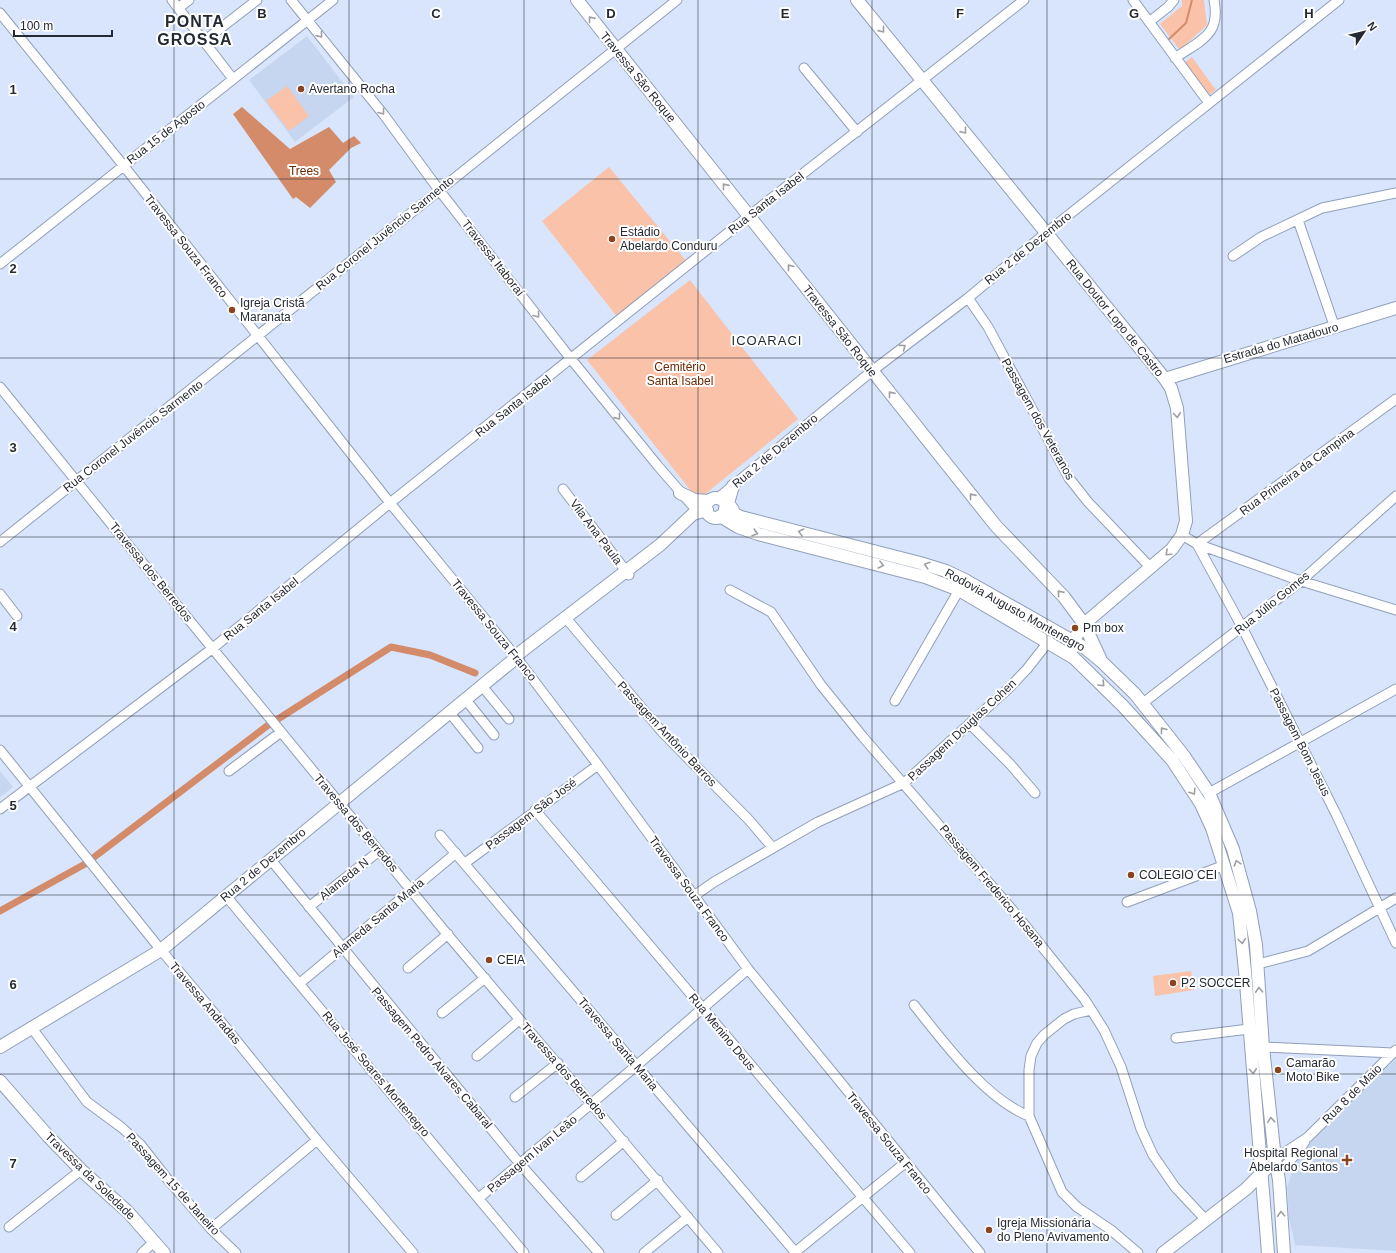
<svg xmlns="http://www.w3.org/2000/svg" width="1396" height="1253" viewBox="0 0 1396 1253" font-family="Arial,sans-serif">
<rect width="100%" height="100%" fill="#d9e5fc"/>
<path fill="#c7d6f0" d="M307,36L354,97L295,142L249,80Z
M0,771L13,787L0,797Z
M1396,1059V1251L1295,1245L1289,1218L1287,1187L1293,1169L1303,1150L1321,1128Z"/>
<path fill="#f9c2a9" d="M1182,0H1204L1207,25L1180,50L1160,24L1182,6Z
M1192,57L1216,90L1207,96L1183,64Z
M287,86L309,116L289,131L266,101Z
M609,167L687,262L618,318L542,221Z
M690,280L798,419L704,495L691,491L587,360Z
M1191,971L1194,990L1155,996L1153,976Z"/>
<path fill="#d48b6a" d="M242,107L290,149L329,127L343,143L354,136L361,143L351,148L329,170L336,182L310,208L296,197L293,199L233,114Z"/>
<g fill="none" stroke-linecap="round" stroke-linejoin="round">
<path stroke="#d48b6a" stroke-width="2" d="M1168,40L1186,23L1192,0"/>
<path stroke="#d48b6a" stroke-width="7" d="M0,911L85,864L267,726L391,647L430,655L475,673"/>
<g stroke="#909fb9" stroke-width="11">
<path id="minor" d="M172,0L233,79
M291,0L384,115L439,190L571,359L658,466L698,512
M1133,0L1209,103
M178,8L189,0
M0,13L123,165L390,503L516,657L598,765L748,969L980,1253
M1149,22L1168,7L1174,0
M204,41L257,0
M1175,58C1201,40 1221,35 1214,0
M804,68L857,132
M1298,220L1335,328
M1233,256L1261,237L1322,208L1396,193
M0,264L333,0
M968,298L988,327L1069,478L1088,502L1151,568
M0,387C148,570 297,753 447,934C537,1041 628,1146 718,1253
M563,489L629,575
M718,498L872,371L968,298L1046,233L1339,0
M1182,535L1197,544L1301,581L1396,610
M0,542L677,0
M1197,544L1242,627L1337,816L1396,943
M1197,544L1396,399
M730,590L771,612L821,685L863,737L1015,913L1085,1000L1104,1030L1121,1067L1141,1129L1153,1155L1175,1187L1205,1219
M0,594L17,616
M565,617L663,733L749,820L773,848
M482,686L509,719
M466,700L494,735
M895,701L959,590
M1143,703L1301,581L1396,496
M450,713L478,748
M971,725L1010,764L1035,793
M0,750L161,950L205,1002L317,1140L413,1253
M229,771L281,732
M1209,793L1396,689
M0,809L213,648L390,503L749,216L1024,0
M535,810L910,1253
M440,835L796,1253
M271,860L520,1164L599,1253
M465,863L598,765
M226,896L524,1253
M694,896L714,882L818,822L904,783L1009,688L1027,669L1049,641
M1127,902L1225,865
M309,907L379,851
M1258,964L1308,951L1396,898
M408,968L448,934
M300,983L456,853
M914,1005C943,1041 985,1099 1029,1116
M1091,1010L1074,1014L1064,1019L1044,1035L1037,1043L1031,1056L1029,1070V1116L1062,1192L1077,1207L1111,1230L1138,1253
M442,1013L485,978
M31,1027L87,1102L121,1127L140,1144L169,1181L211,1229L236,1253
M1176,1038L1249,1029
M1263,1047L1393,1053
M477,1056L519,1020
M515,1097L558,1063
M1275,1159L1308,1137L1396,1050
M1278,1173L1298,1152L1305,1141
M581,1177L624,1141
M479,1198L636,1066L748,969
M616,1215L658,1180
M9,1227L81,1170
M211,1229L317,1140
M142,1253L154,1242
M644,1253L688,1217
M794,1253L905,1163"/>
</g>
<g stroke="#909fb9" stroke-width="14">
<path id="major" d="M577,0L996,526L1064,597L1084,624L1100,658
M857,0L1165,379L1171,388L1177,408L1186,521L1182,535L1172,549L1084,624L1073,641L1072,649
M1165,379L1396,308
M680,493L695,500L709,501
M706 508a10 10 0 1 1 20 0a10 10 0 1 1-20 0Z
M725,509L741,517L920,563L946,571L965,580L1085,648L1101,661L1135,694L1184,756L1209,793L1233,849L1250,911L1256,945L1263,1047L1275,1159L1279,1180L1284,1253
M733,510L728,503L733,486
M720,516L738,527L758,534L925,577L959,590L1074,658L1123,706L1172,760L1201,804L1212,828L1239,913L1245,971L1268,1253
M0,1047L161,950L511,662L522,651L660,545L693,514L707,510
M0,1081L48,1136L81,1170L128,1212L164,1253
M1163,1253L1246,1189L1266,1169"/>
</g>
<use href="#minor" stroke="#fff" stroke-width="9"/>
<use href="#major" stroke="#fff" stroke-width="12"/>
</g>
<defs><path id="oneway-chevron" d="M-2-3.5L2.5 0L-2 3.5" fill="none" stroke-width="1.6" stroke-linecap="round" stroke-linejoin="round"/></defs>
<g stroke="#9c9fa4">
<use href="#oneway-chevron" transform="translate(591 19) rotate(-129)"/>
<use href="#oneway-chevron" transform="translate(882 30) rotate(51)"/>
<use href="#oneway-chevron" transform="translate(320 35) rotate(51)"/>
<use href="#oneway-chevron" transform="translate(382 112) rotate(52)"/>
<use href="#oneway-chevron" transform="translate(964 131) rotate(51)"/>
<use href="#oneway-chevron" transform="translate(725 186) rotate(-129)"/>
<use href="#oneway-chevron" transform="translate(790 267) rotate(-128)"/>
<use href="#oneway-chevron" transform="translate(537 315) rotate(52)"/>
<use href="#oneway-chevron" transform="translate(903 347) rotate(-37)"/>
<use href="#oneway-chevron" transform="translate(891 394) rotate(-129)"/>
<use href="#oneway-chevron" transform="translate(1177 415) rotate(85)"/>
<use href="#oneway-chevron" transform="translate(618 417) rotate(51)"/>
<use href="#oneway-chevron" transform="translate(972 496) rotate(-129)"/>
<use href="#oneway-chevron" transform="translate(801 532) rotate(-166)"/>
<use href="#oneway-chevron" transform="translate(755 533) rotate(18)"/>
<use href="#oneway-chevron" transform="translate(1168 553) rotate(137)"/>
<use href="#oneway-chevron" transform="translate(881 565) rotate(14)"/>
<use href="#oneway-chevron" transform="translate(927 565) rotate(-163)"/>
<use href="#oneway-chevron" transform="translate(1060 593) rotate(-129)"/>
<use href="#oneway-chevron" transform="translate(1102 684) rotate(46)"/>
<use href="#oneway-chevron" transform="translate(1163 730) rotate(-128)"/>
<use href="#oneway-chevron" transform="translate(1193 792) rotate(57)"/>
<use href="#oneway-chevron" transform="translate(1237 863) rotate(-107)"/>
<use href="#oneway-chevron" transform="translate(1242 941) rotate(83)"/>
<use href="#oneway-chevron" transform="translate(1259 990) rotate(-93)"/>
<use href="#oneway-chevron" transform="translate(1253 1071) rotate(85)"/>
<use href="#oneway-chevron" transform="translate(1271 1120) rotate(-96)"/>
<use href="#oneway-chevron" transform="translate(1281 1214) rotate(-93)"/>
</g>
<path fill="none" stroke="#242a34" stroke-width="1" stroke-opacity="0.55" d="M174,0V1253M349,0V1253M524,0V1253M698,0V1253M872,0V1253M1047,0V1253M1222,0V1253M0,179H1396M0,358H1396M0,537H1396M0,716H1396M0,895H1396M0,1074H1396"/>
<g fill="#8b4420" stroke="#fff" stroke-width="1.5">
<circle cx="301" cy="89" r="4"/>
<circle cx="612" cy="239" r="4"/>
<circle cx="232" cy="310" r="4"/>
<circle cx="1075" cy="628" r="4"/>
<circle cx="1131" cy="875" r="4"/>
<circle cx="489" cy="960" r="4"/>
<circle cx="1173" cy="983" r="4"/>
<circle cx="1278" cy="1070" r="4"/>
<path d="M1345 1154h4v4h4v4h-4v4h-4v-4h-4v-4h4z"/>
<circle cx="989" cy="1230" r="4"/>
</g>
<g text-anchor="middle" stroke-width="4" stroke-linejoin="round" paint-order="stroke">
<g font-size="12" fill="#242a34" stroke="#fff">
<text transform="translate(638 77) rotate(51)" y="4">Travessa São Roque</text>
<text transform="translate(166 132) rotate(-38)" y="4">Rua 15 de Agosto</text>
<text transform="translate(766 203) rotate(-38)" y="4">Rua Santa Isabel</text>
<text transform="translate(385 233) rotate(-39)" y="4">Rua Coronel Juvêncio Sarmento</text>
<text transform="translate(186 246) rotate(52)" y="4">Travessa Souza Franco</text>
<text transform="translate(1028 248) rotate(-39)" y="4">Rua 2 de Dezembro</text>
<text transform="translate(493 258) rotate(52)" y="4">Travessa Itaboraí</text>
<text transform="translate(1115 318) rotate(51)" y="4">Rua Doutor Lopo de Castro</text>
<text transform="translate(840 331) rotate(52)" y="4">Travessa São Roque</text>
<text transform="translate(1281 343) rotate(-16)" y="4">Estrada do Matadouro</text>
<text transform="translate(513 406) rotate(-38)" y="4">Rua Santa Isabel</text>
<text transform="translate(1038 419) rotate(61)" y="4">Passagem dos Veteranos</text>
<text transform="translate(133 436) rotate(-38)" y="4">Rua Coronel Juvêncio Sarmento</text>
<text transform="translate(775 451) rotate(-40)" y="4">Rua 2 de Dezembro</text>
<text transform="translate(1297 472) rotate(-36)" y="4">Rua Primeira da Campina</text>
<text transform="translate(596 532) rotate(53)" y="4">Vila Ana Paula</text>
<text transform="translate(151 572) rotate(51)" y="4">Travessa dos Berredos</text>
<text transform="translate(1272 603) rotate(-39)" y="4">Rua Júlio Gomes</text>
<text transform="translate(261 609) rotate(-39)" y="4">Rua Santa Isabel</text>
<text transform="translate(1015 610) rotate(29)" y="4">Rodovia Augusto Montenegro</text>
<text transform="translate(494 630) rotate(51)" y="4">Travessa Souza Franco</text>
<text transform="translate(962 730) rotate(-43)" y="4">Passagem Douglas Cohen</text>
<text transform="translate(667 734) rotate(47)" y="4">Passagem Antônio Barros</text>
<text transform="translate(1300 742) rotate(63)" y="4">Passagem Bom Jesus</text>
<text transform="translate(531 814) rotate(-37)" y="4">Passagem São José</text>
<text transform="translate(356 823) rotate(50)" y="4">Travessa dos Berredos</text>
<text transform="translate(263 865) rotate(-40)" y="4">Rua 2 de Dezembro</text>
<text transform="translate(344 879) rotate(-39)" y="4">Alameda N</text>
<text transform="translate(992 886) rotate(50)" y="4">Passagem Frederico Hosana</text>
<text transform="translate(689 889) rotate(54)" y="4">Travessa Souza Franco</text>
<text transform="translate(378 918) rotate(-40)" y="4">Alameda Santa Maria</text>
<text transform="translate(205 1003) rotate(50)" y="4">Travessa Andradas</text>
<text transform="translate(722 1032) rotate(50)" y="4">Rua Menino Deus</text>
<text transform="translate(618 1044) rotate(50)" y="4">Travessa Santa Maria</text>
<text transform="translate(432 1058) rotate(50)" y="4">Passagem Pedro Alvares Cabaral</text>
<text transform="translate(564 1071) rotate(49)" y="4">Travessa dos Berredos</text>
<text transform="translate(376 1074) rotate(50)" y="4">Rua José Soares Montenegro</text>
<text transform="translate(1352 1094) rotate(-45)" y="4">Rua 8 de Maio</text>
<text transform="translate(889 1143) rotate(51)" y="4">Travessa Souza Franco</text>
<text transform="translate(532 1154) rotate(-40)" y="4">Passagem Ivan Leão</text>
<text transform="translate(90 1176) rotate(44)" y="4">Travessa da Soledade</text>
<text transform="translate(173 1184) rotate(48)" y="4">Passagem 15 de Janeiro</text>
</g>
<g font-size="12" fill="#242a34" stroke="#fff" text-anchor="start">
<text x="309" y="93">Avertano Rocha</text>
<text x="620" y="236">Estádio<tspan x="620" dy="14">Abelardo Conduru</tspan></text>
<text x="240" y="307">Igreja Cristã<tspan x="240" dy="14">Maranata</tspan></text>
<text x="1083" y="632">Pm box</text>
<text x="1139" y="879">COLEGIO CEI</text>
<text x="497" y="964">CEIA</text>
<text x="1181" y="987">P2 SOCCER</text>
<text x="1286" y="1067">Camarão<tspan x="1286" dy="14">Moto Bike</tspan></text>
<text x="1338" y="1157" text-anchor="end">Hospital Regional<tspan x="1338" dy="14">Abelardo Santos</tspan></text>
<text x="997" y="1227">Igreja Missionária<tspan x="997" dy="14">do Pleno Avivamento</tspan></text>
</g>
<g font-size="12" fill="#6b2902" stroke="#fff">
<text x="304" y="175">Trees</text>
<text x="680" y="371">Cemitério<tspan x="680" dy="14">Santa Isabel</tspan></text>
</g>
<g font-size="13" letter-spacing="1" fill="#242a34" stroke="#fff">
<text x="767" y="345">ICOARACI</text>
</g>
<g font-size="16" font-weight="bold" letter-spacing="1" fill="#242a34" stroke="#fff">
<text x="195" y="27">PONTA<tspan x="195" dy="18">GROSSA</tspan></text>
</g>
</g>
<g font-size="13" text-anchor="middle" font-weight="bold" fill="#242a34" stroke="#fff" stroke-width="4" stroke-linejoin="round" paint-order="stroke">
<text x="262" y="18">B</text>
<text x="436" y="18">C</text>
<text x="611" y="18">D</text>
<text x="785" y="18">E</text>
<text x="960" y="18">F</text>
<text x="1134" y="18">G</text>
<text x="1309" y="18">H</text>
<text x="13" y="94">1</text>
<text x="13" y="273">2</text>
<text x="13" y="452">3</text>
<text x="13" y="631">4</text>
<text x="13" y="810">5</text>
<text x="13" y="989">6</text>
<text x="13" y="1168">7</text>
</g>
<g transform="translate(1364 32) rotate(55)" stroke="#ffffff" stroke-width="3" paint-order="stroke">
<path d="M0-3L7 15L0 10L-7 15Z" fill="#242a34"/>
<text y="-6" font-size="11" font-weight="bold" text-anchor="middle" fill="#242a34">N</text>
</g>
<path d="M14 30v6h98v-6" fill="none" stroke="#242a34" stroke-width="2"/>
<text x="20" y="30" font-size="12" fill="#242a34" stroke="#ffffff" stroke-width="3" paint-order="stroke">100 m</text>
</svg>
